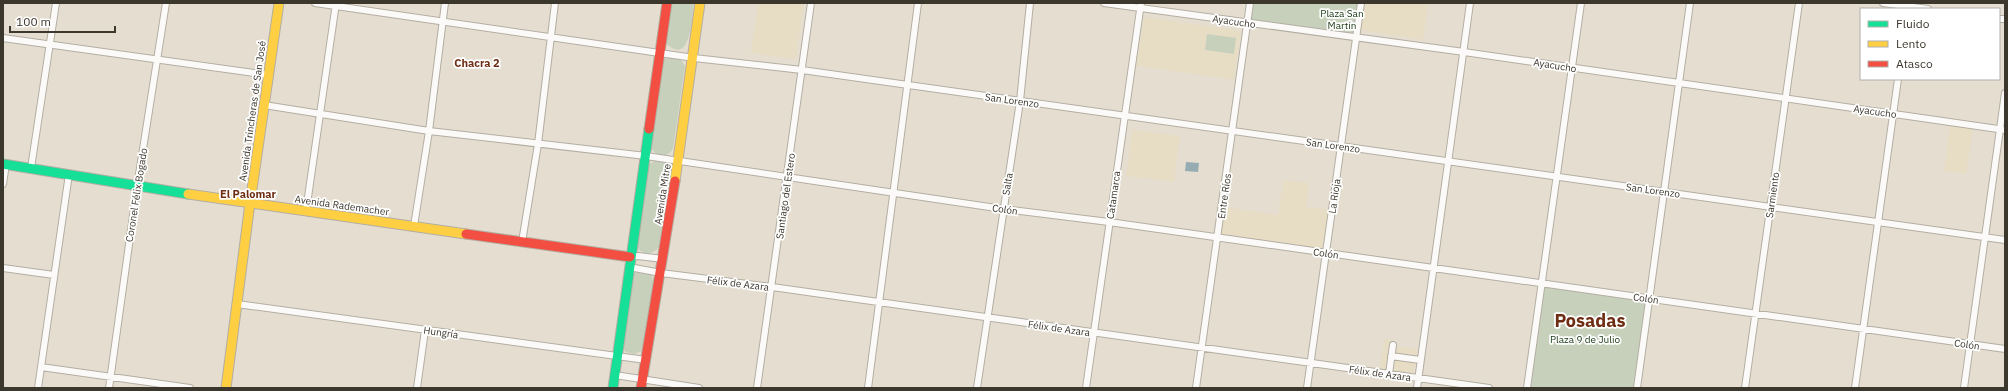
<svg xmlns="http://www.w3.org/2000/svg" width="2008" height="391" viewBox="0 0 2008 391" font-family="'IBM Plex Sans',sans-serif">
<rect width="100%" height="100%" fill="#e5ded0"/>
<path fill="#e7dcc4" d="M758,3H804L796,59L751,53Z
M1365,3H1428L1423,40L1361,30Z
M1144,17L1241,31L1234,80L1136,66Z
M1950,125L1973,128L1966,174L1944,171Z
M1132,130L1180,136L1174,182L1126,176Z
M1283,180L1309,183L1306,207L1329,210L1322,253L1221,238L1225,207L1278,215Z
M1384,339L1396,341L1395,346L1417,349L1414,374L1380,370Z"/>
<path fill="#c7d0bb" d="M670,3H694C692,16 691,68 666,43Z
M1252,3H1360L1355,36L1249,21Z
M1207,34L1236,38L1234,54L1205,50Z
M671,56L680,58L685,66L673,149C666,160 655,156 650,146L663,60Z
M656,160L665,163L670,170L659,247C653,255 644,255 637,248L648,165Z
M641,271L651,274L654,284L642,351L634,354L626,352L623,349L632,274Z
M1542,284L1648,299L1636,388H1528Z"/>
<path fill="#96acb2" d="M1186,162L1199,163L1198,172L1185,171Z"/>
<g fill="none" stroke-linecap="round" stroke-linejoin="round">
<g stroke="#b3aea3" stroke-width="8">
<path id="street" d="M315,3L694,58L802,70L2005,240
M1104,3L1464,52L2005,130
M1883,3L1928,9
M1999,19H2005
M3,38L268,75
M264,105L429,131L646,156L1003,209L1109,222L2005,349
M31,168L56,3
M3,184L6,164
M306,211L336,3
M414,226L429,131L445,3
M522,242L538,144L555,3
M630,257L638,256L663,259
M629,267L661,273L772,287L1489,388
M3,268L54,275
M237,304L646,360
M1391,356L1420,360
M41,367L190,388
M1389,374L1393,345
M615,375L699,388
M38,388L69,174
M109,388L137,187L166,3
M417,388L425,330
M757,388L811,3
M868,388L918,3
M977,388L1020,101L1030,3
M1086,388L1141,3
M1196,388L1250,3
M1307,388L1361,3
M1417,388L1470,3
M1527,388L1581,3
M1637,388L1690,3
M1745,388L1799,3
M1855,388L1898,79
M1964,388L2005,93"/>
</g>
<g stroke="#b3aea3" stroke-width="11">
<path id="fast" d="M3,164L188,194
M613,388L649,129"/>
</g>
<g stroke="#b3aea3" stroke-width="11">
<path id="slow" d="M675,181L700,3
M188,194L466,234
M250,203L279,3
M226,388L250,203"/>
</g>
<g stroke="#b3aea3" stroke-width="11">
<path id="jam" d="M649,129L667,3
M466,234L630,257
M641,388L675,181"/>
</g>
<use href="#street" stroke="#fbfaf8" stroke-width="6"/>
<use href="#fast" stroke="#16e098" stroke-width="9"/>
<use href="#slow" stroke="#ffcf43" stroke-width="9"/>
<use href="#jam" stroke="#f24e42" stroke-width="9"/>
</g>
<g text-anchor="middle" stroke-width="3.5" stroke-linejoin="round" paint-order="stroke">
<g font-size="10" fill="#15350e" stroke="#fff">
<text x="1342" y="17">Plaza San<tspan x="1342" dy="12">Martín</tspan></text>
<text x="1585" y="343">Plaza 9 de Julio</text>
</g>
<g font-size="10" fill="#3c372d" stroke="#fff">
<text transform="translate(1234 21) rotate(8)" y="4">Ayacucho</text>
<text transform="translate(1555 65) rotate(9)" y="4">Ayacucho</text>
<text transform="translate(1012 100) rotate(8)" y="4">San Lorenzo</text>
<text transform="translate(252 111) rotate(-82)" y="4">Avenida Trincheras de San José</text>
<text transform="translate(1875 111) rotate(8)" y="4">Ayacucho</text>
<text transform="translate(1333 145) rotate(8)" y="4">San Lorenzo</text>
<text transform="translate(1007 184) rotate(-81)" y="4">Salta</text>
<text transform="translate(1653 190) rotate(8)" y="4">San Lorenzo</text>
<text transform="translate(662 194) rotate(-81)" y="4">Avenida Mitre</text>
<text transform="translate(136 195) rotate(-81)" y="4">Coronel Félix Bogado</text>
<text transform="translate(1113 195) rotate(-82)" y="4">Catamarca</text>
<text transform="translate(1772 195) rotate(-82)" y="4">Sarmiento</text>
<text transform="translate(785 196) rotate(-82)" y="4">Santiago del Estero</text>
<text transform="translate(1224 196) rotate(-82)" y="4">Entre Ríos</text>
<text transform="translate(1334 196) rotate(-82)" y="4">La Rioja</text>
<text transform="translate(342 205) rotate(8)" y="4">Avenida Rademacher</text>
<text transform="translate(1005 209) rotate(8)" y="4">Colón</text>
<text transform="translate(1326 253) rotate(8)" y="4">Colón</text>
<text transform="translate(738 283) rotate(7)" y="4">Félix de Azara</text>
<text transform="translate(1646 298) rotate(8)" y="4">Colón</text>
<text transform="translate(1059 328) rotate(8)" y="4">Félix de Azara</text>
<text transform="translate(441 332) rotate(8)" y="4">Hungría</text>
<text transform="translate(1967 344) rotate(8)" y="4">Colón</text>
<text transform="translate(1380 373) rotate(8)" y="4">Félix de Azara</text>
</g>
<g font-size="11" font-weight="bold" fill="#6e2d12" stroke="#fff">
<text x="477" y="67">Chacra 2</text>
<text x="248" y="198">El Palomar</text>
</g>
<g font-size="18" font-weight="bold" fill="#6e2d12" stroke="#fff">
<text x="1590" y="327">Posadas</text>
</g>
</g>
<rect width="2008" height="391" fill="none" stroke="#3c372d" stroke-width="8"/>
<rect x="1860" y="8" width="140" height="72" fill="#ffffff" stroke="#b1afab"/>
<rect x="1868" y="21" width="20" height="6" fill="#16e098" stroke="#b1afab"/>
<text x="1896" y="28" font-size="12" fill="#3c372d">Fluido</text>
<rect x="1868" y="41" width="20" height="6" fill="#ffcf43" stroke="#b1afab"/>
<text x="1896" y="48" font-size="12" fill="#3c372d">Lento</text>
<rect x="1868" y="61" width="20" height="6" fill="#f24e42" stroke="#b1afab"/>
<text x="1896" y="68" font-size="12" fill="#3c372d">Atasco</text>
<path d="M10 26v6h105v-6" fill="none" stroke="#3c372d" stroke-width="2"/>
<text x="16" y="26" font-size="12" fill="#3c372d" stroke="#ffffff" stroke-width="3" paint-order="stroke">100 m</text>
</svg>
